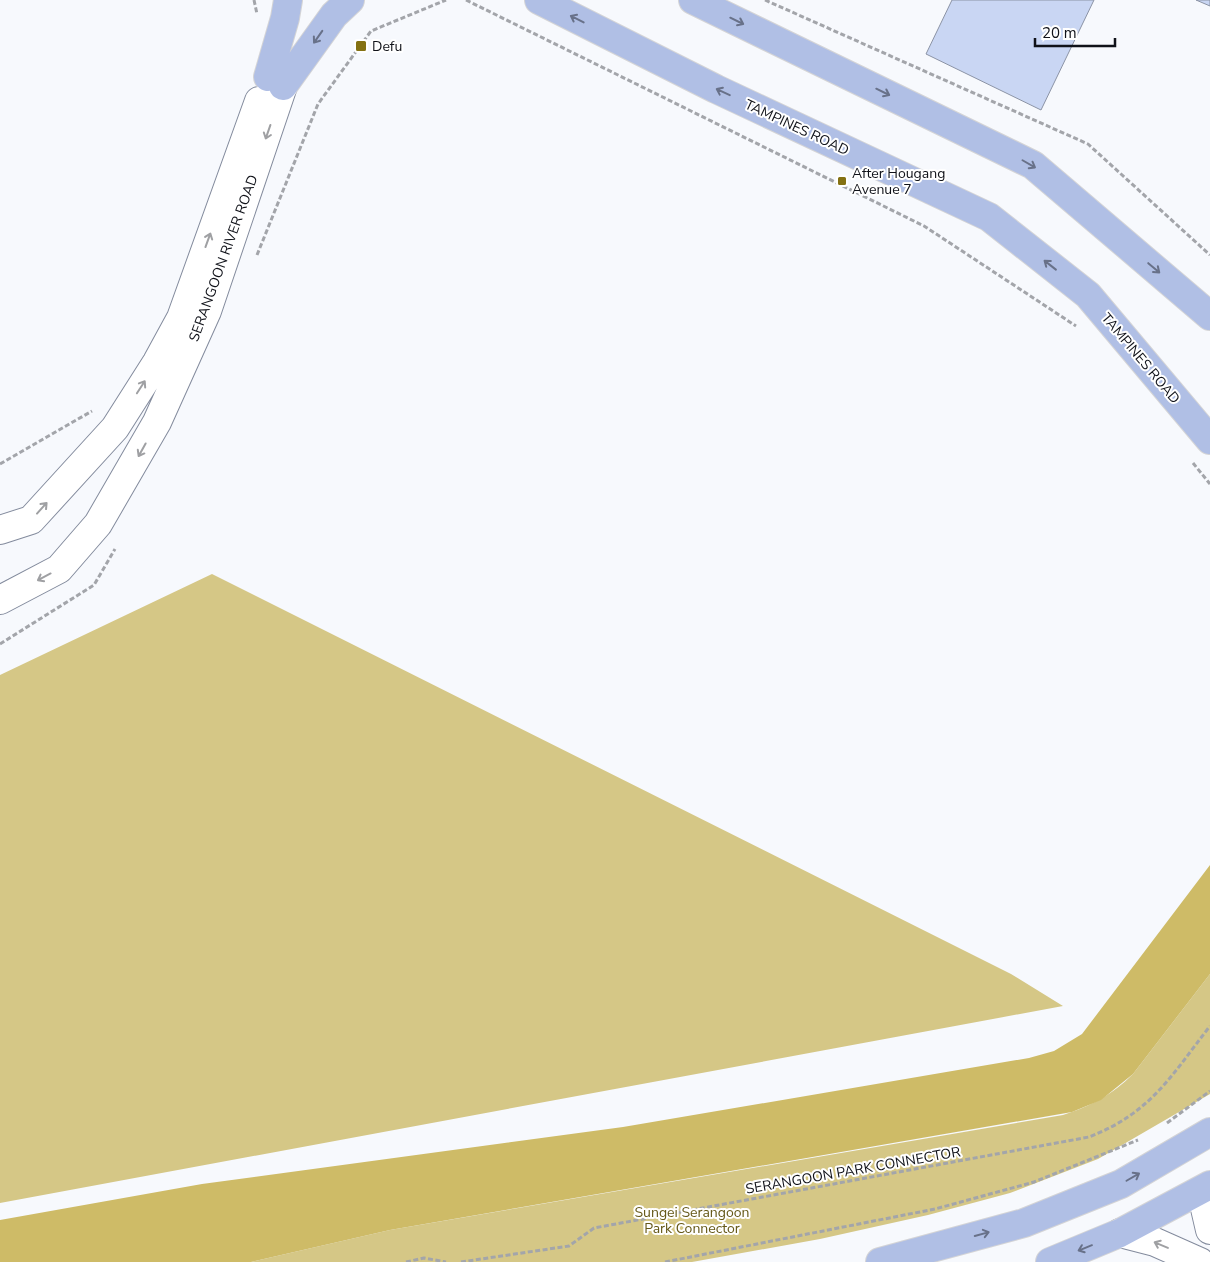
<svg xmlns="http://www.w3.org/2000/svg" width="1210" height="1262" viewBox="0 0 1210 1262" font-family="'Nunito Sans',sans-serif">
<rect width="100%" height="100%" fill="#f7f9fd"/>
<path fill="#d5c786" d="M212,574L1011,974L1063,1006L0,1203V675Z
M1210,974V1094L1098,1159L1010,1193L928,1215L820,1239L692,1262H251L390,1230L1063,1115C1091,1106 1112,1095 1133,1074Z"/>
<path fill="#cebb67" d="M1210,865V974L1133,1074L1101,1100L1072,1112L390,1230L251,1262H0V1220L202,1184L623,1127L1029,1058L1054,1051L1082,1034Z"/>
<path fill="#c9d6f3" stroke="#8b93a5" d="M952,0H1094L1041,110L926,54Z
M1196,0H1210V6Z"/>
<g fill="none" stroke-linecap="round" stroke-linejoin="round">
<g stroke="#838b9d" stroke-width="30">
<path id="minor" d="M0,530L31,520L115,428L157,362L181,318L259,101
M0,600L59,569L98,524L157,422L207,311L283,86
M1201,1191L1210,1230
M1120,1233L1155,1242L1200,1262"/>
</g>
<g stroke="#d4d4d6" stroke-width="30">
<path id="major" d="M539,0L716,89L989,217L1088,295L1210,440
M693,0L1033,165L1210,316
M268,77L285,18L288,0
M283,86L334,15L350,0
M880,1262L1024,1223L1121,1184L1210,1132
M1050,1262L1120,1233L1210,1185"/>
</g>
<path stroke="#a3a5aa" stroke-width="3" stroke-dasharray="5 2.5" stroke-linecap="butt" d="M254,0L257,14
M466,0L924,226L1076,326
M765,0L1088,144L1210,255
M257,255L318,104L371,31L446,0
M1193,463L1210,484
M0,464L92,411
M0,644L94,585L115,549
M1167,1123L1210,1091
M406,1262L424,1258L446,1262
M461,1262L569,1246L594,1228L1089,1137C1151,1113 1171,1076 1210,1026
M665,1262L935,1209L1034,1182L1138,1140"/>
<use href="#minor" stroke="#fff" stroke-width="28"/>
<use href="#major" stroke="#b0bfe5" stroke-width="28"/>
</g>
<defs><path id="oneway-shaft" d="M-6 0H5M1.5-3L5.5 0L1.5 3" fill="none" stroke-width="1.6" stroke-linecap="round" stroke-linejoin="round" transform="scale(1.25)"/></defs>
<g stroke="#687189">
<use href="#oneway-shaft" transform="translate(577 19) rotate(-153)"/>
<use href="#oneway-shaft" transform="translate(737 21) rotate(26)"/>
<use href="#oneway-shaft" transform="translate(318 37) rotate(125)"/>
<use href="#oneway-shaft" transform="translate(723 92) rotate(-155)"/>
<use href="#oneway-shaft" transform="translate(883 92) rotate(26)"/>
<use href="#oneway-shaft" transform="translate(1029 164) rotate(30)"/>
<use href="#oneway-shaft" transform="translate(1050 265) rotate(-142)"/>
<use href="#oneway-shaft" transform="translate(1154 268) rotate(40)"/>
<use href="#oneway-shaft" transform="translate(1133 1177) rotate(-30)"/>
<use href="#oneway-shaft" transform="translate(982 1234) rotate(-15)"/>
<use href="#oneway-shaft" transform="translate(1085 1248) rotate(158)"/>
</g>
<g stroke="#9fa0a3">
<use href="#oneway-shaft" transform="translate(268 132) rotate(109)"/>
<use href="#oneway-shaft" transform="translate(208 240) rotate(-70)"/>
<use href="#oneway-shaft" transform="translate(141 387) rotate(-57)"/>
<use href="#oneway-shaft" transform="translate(142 450) rotate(119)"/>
<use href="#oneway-shaft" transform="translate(42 508) rotate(-48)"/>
<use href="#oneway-shaft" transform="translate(44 577) rotate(152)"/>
<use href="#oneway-shaft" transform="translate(1161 1245) rotate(-157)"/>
</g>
<g fill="#847112" stroke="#fff" stroke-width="2">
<rect x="355" y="40" width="12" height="12" rx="2.5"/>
<rect x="837" y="176" width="10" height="10" rx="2.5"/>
</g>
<g text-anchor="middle" stroke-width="4" stroke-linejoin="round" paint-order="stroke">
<g font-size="14" fill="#101219" stroke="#fff" text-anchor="start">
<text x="372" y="51">Defu</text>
<text x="852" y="178">After Hougang<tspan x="852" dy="16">Avenue 7</tspan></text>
</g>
<g font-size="14" fill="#101219" stroke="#fff">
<text transform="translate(797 127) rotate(25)" y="5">TAMPINES ROAD</text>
<text transform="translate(223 258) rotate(-70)" y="5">SERANGOON RIVER ROAD</text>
<text transform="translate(1141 358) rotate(50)" y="5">TAMPINES ROAD</text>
<text transform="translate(853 1170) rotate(-10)" y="5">SERANGOON PARK CONNECTOR</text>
</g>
<g font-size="14" fill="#655818" stroke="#fff">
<text x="692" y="1217">Sungei Serangoon<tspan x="692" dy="16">Park Connector</tspan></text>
</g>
</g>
<path d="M1035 38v8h80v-8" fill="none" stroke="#101219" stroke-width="2.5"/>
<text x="1042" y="38" font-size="15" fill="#101219" stroke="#ffffff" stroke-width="4" paint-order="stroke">20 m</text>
</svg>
